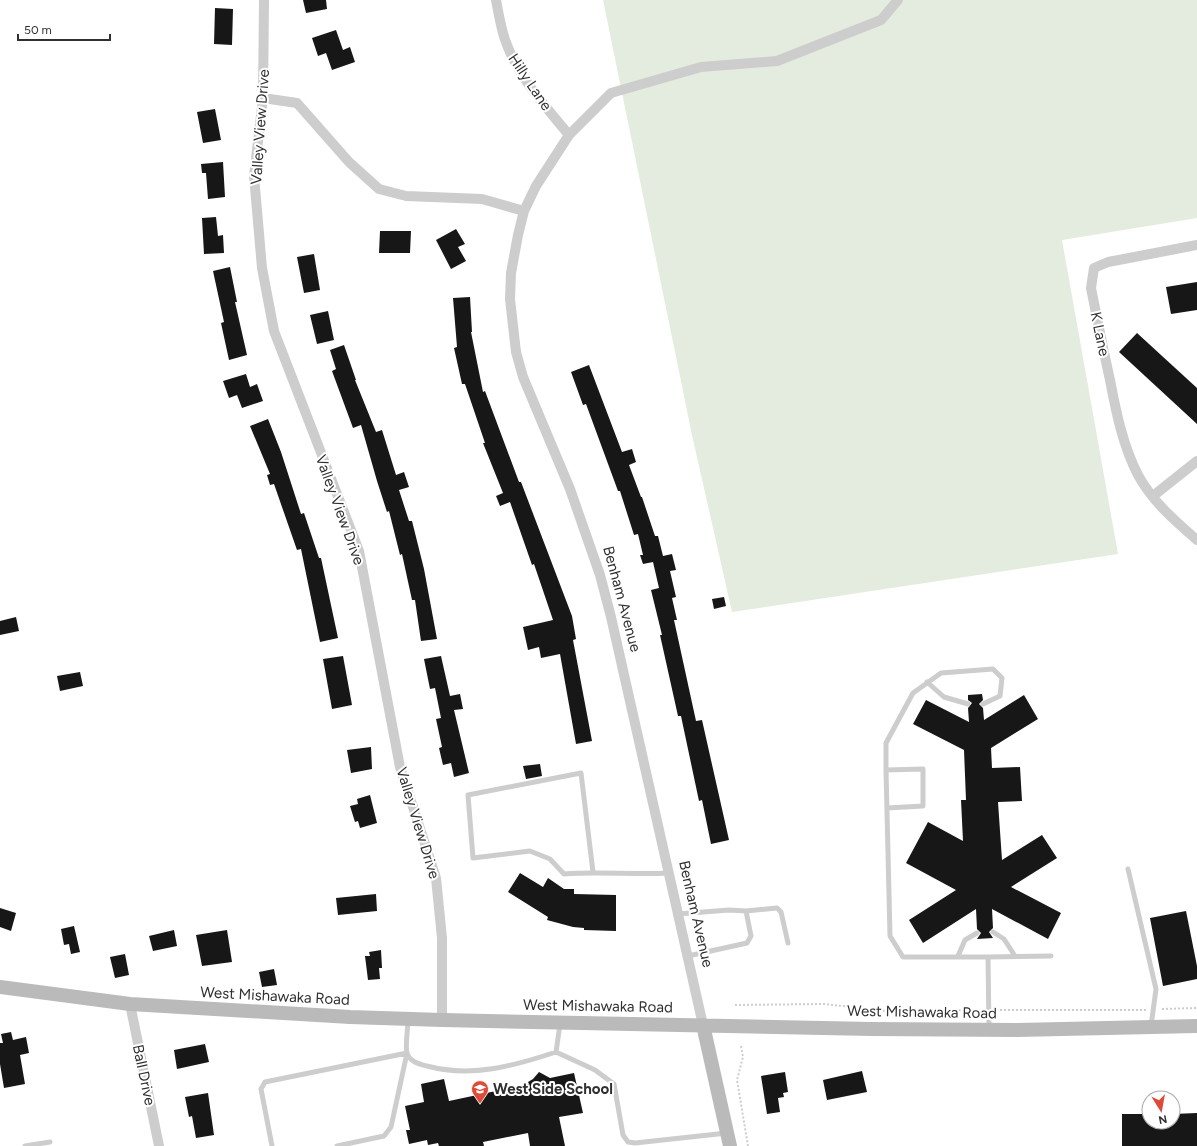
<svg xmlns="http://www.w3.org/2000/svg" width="1197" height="1146" viewBox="0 0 1197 1146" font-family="Figtree,sans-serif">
<rect width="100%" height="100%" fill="#fff"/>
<path fill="#e3ecde" d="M603,0H1197V218L1062,240L1118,554L732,612L692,435Z"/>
<path fill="#171717" d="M303,0H326L327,9L306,13Z
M215,8L233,9L232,45L214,44Z
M336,30L343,50L350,47L355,62L332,70L326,53L318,56L312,38Z
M215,109L221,140L203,143L197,112Z
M223,162L225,197L208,199L206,173H202L201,164Z
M216,217L218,236L223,235L224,253L204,254L202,218Z
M456,229L465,244L458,247L466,261L451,269L436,240Z
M380,231H411L410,253H379Z
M314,254L320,290L304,293L297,257Z
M230,267L237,302H235L247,355L229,360L221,323L224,322L213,271Z
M1197,282V310L1171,314L1166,287Z
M470,297L472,332H471L483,392L485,391L519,482H521L572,616L576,639L573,640L592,741L576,744L560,654L541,658L539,647L528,650L523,627L553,620L534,564L532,565L510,502L500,506L496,496L503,493L483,443H485L465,384H462L454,348L457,347L453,298Z
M328,311L334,340L317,344L310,315Z
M1137,333L1197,388V424L1119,352Z
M344,345L356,380H355L376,432L382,430L396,475L404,472L409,487L399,490L409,521H412L424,569L437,639L421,641L415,600H412L402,554L400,555L389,511L387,512L377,481L361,425L353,428L332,371L336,369L330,350Z
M589,365L622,452L632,449L636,462L629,465L641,497H642L655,536H658L663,556L672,554L676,570L670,571L676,597L672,598L677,620H674L696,721L702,720L729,840L711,844L702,800L699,801L681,716H678L660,635H662L651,590L659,588L653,562L643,564L640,555H643L638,534L634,535L620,491H618L586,404L583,405L571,372Z
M246,374L250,387L257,384L263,401L242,408L237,395L229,398L223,381Z
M268,419L281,452L301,514L304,513L319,558H321L338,638L320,642L301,549L297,550L274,484L270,485L267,475L270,474L250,426Z
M724,597L726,606L714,609L712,599Z
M16,617L19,631L0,635V621Z
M343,656L352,705L332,709L323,659Z
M441,656L450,696L460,694L463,709L454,710L469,773L454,777L451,763L443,765L439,748L442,747L436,719L441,718L435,688L430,689L424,659Z
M80,672L83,686L60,691L57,676Z
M982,694L983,700L979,704L983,708L984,720L1024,695L1038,719L991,748L992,768L1020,767L1022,801L998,802L1002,860L1042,835L1057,858L1011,887L1061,913L1048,939L992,909L993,928L989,932L993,938L977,939L981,933L977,929L976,909L923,943L909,920L956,890L906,863L928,822L963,841L961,800H966L964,750L913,724L926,700L969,722L968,708L972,703L968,700V695Z
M371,747L372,769L351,773L347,750Z
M540,764L542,776L526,779L523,766Z
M370,795L377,823L360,828L358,821L355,822L350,806L358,804L357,799Z
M520,873L543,887L548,878L564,889H574V894L616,895V931L584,930V928L573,927L547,920L548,917L508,892Z
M376,894L377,911L338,915L336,898Z
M0,908L16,913L11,931L0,927Z
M1186,911L1197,966V979L1163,986L1150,918Z
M74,926L80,952L71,954L69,944L64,945L61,929Z
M174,930L177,946L153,951L149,936Z
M227,930L232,962L202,966L196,935Z
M381,950L382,968H379L380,979L368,980L365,956H370L369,952Z
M125,954L129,975L115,978L110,957Z
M274,969L277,985L262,987L259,972Z
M11,1032L13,1040L26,1037L29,1053L20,1055L25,1084L4,1088L0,1064V1043H3L1,1034Z
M205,1044L209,1062L177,1069L174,1050Z
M862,1071L867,1092L827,1100L823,1080Z
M539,1072L550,1078L574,1073L583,1113L559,1117L565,1146H530L528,1133L483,1142L484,1146H439L438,1143L428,1145L427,1140L409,1144L406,1130H410L405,1106L424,1102L421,1084L444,1079L449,1101L529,1084L528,1082L533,1079Z
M785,1072L788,1092L783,1093L784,1097L778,1098L780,1112L767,1114L761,1076Z
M208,1093L214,1135L196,1138L192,1116L189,1117L185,1097Z
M1197,1113V1146H1122V1114H1149V1122H1173V1114Z"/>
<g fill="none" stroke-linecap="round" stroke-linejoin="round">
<path stroke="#cdcdcd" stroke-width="2" stroke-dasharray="2 2" stroke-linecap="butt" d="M735,1005L824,1004L887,1011L980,1010
M1162,1009L1197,1008
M996,1010H1146
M741,1046L743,1057L737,1080L748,1146"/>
<path stroke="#cdcdcd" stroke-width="5" d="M927,682L944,697L968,704
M983,704L1000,696L1002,678L993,669L941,673L913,693L886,743V770L890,936L903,957H988L989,1029
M886,770L923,769V806L887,808
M1128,869L1156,989L1151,1026
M593,872L581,773L468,795L473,858L530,851L550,859L564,874C599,871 633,875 669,873
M746,911L777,908L781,912L788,943
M678,914L729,910L746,911L751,936L747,943L688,956
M993,932L1004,939L1015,956
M958,956L965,940L977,933
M988,957L1051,956
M408,1019C408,1028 405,1047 407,1053C410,1062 419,1064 427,1066C471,1078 514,1066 556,1052L560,1024
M556,1052L595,1070L614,1084L623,1135L628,1142L635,1143L727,1133
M25,1146L50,1142
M272,1146L261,1089L265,1082L407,1053L391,1127L384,1136L337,1146"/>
<path stroke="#cdcdcd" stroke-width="10" d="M264,0L263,98L254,176L262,268L274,331L359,551L400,767L436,878L442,938V1020
M496,0C499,15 501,31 507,45C520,79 546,107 569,135
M263,98L297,103L349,162L379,189L406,196L482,199L524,211
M1197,245L1108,262L1094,268L1091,288C1097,318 1103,349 1110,380C1116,412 1123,446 1138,475C1152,501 1175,521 1197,540
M1153,496L1197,461
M130,1004L159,1146
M703,1025L611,617L600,575L570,489L523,377L516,352L510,299L511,273L518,235L524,211L536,186L569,135L611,93L701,67L777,61L881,20L898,0"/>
<path stroke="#bababa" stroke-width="14" d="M0,987L130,1004L350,1017L442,1020L871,1029L1017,1030L1197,1026
M703,1025L730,1146"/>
</g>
<defs>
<g id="school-pin" transform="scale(0.9)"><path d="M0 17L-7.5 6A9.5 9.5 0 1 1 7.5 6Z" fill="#de4a3a" stroke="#fff"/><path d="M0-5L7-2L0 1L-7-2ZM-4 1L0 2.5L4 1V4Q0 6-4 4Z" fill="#fff"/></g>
</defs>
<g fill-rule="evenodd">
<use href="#school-pin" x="480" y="1089"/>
</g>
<g text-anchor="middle" stroke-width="4" stroke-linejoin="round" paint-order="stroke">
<g font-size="15" fill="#303030" stroke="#fff">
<text transform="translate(530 82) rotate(56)" y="5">Hilly Lane</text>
<text transform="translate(260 127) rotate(-86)" y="5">Valley View Drive</text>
<text transform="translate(1100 334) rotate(78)" y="5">K Lane</text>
<text transform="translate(340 510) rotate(70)" y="5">Valley View Drive</text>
<text transform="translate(622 599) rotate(75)" y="5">Benham Avenue</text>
<text transform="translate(418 823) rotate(73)" y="5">Valley View Drive</text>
<text transform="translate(696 914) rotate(77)" y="5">Benham Avenue</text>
<text transform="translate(275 996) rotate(3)" y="5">West Mishawaka Road</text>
<text transform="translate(598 1006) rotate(1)" y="5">West Mishawaka Road</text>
<text transform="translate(922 1012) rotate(1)" y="5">West Mishawaka Road</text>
<text transform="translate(144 1075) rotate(78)" y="5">Ball Drive</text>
</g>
<g font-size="15" font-weight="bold" fill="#303030" stroke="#fff" text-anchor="start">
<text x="493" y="1094">West Side School</text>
</g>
</g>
<g transform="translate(1161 1110) rotate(169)"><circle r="19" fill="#ffffff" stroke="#acacac"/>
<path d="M0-3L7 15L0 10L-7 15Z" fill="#de4a3a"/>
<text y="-6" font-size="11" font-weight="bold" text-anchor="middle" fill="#303030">N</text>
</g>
<path d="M18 34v6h92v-6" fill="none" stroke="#303030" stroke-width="2"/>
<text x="24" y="34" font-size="12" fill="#303030" stroke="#ffffff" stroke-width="3" paint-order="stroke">50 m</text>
</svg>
